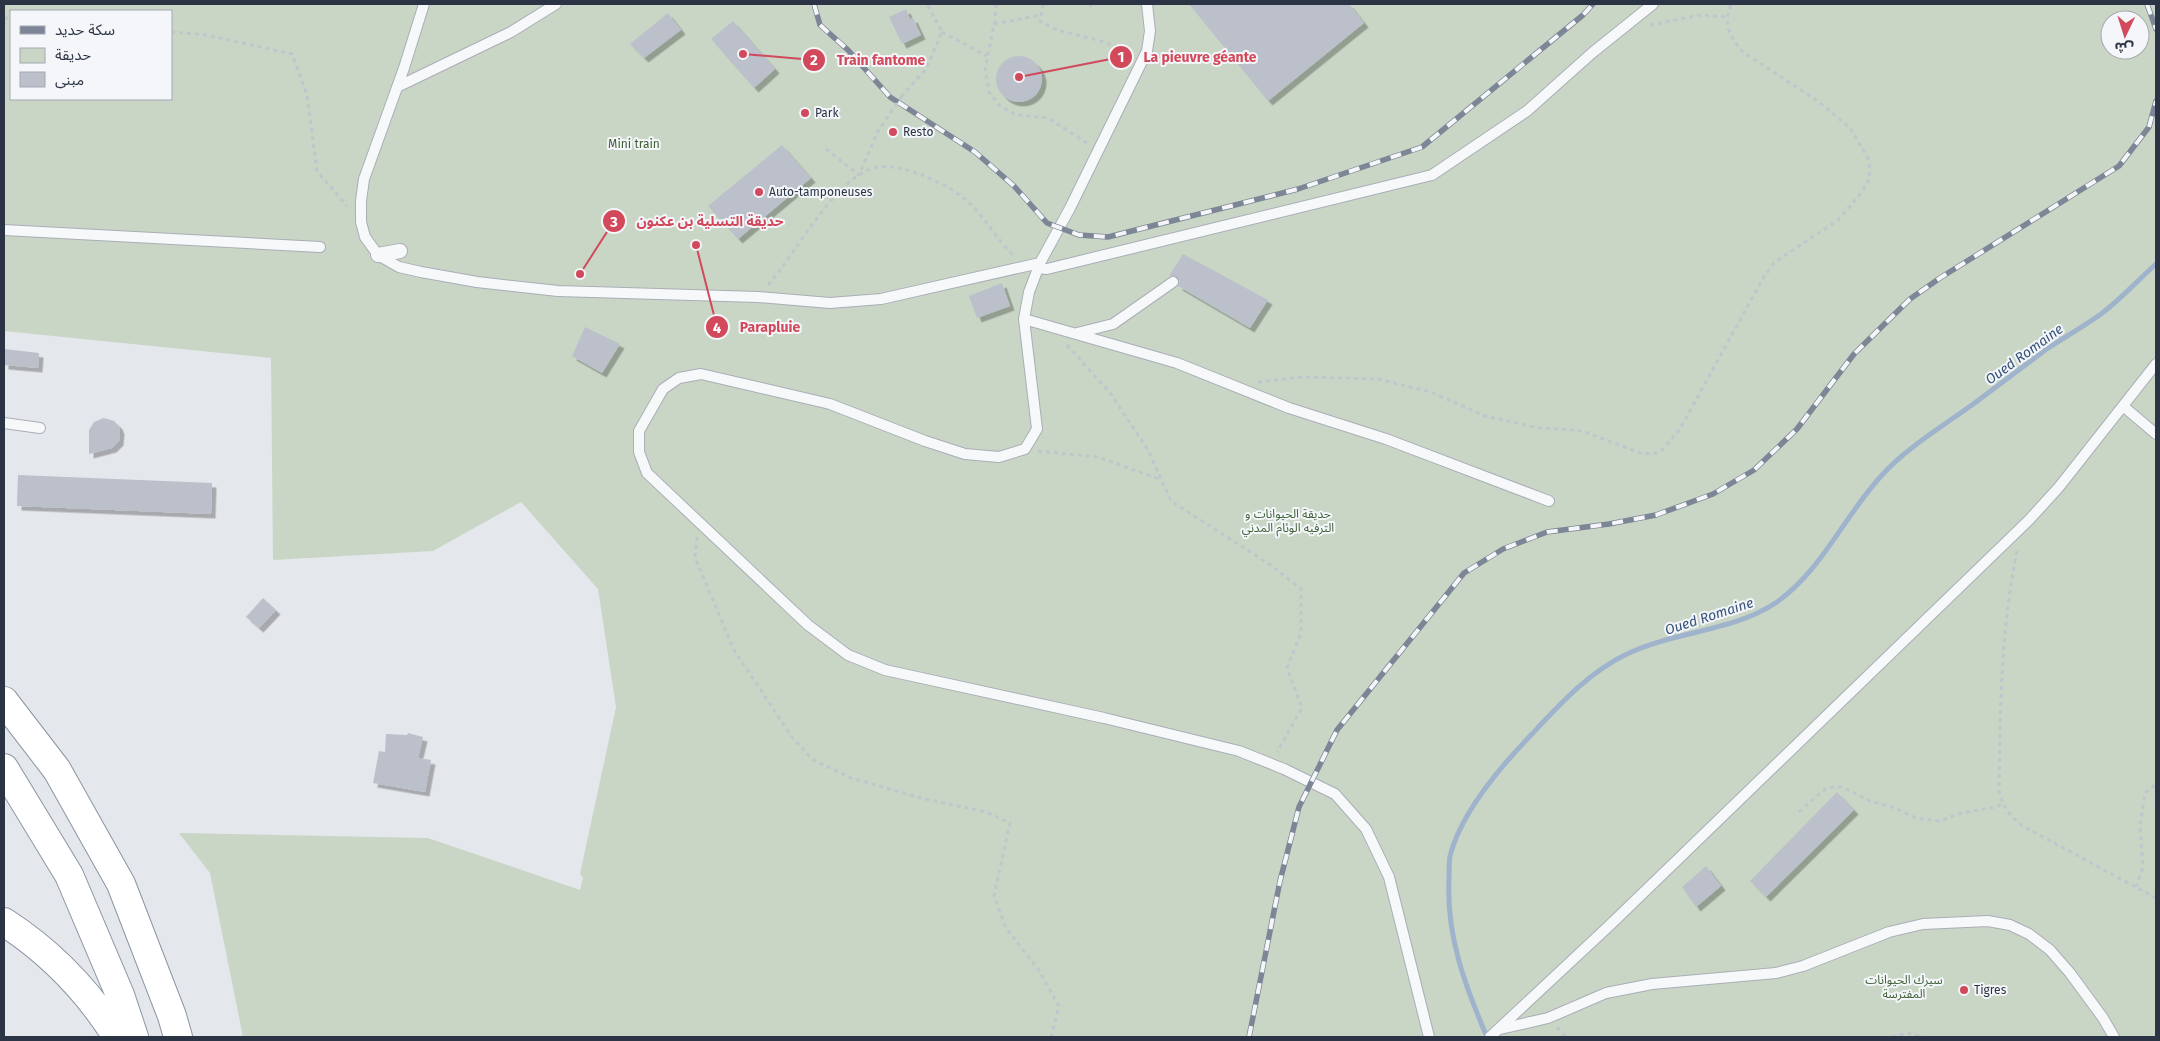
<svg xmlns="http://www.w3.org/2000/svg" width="2160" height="1041" viewBox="0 0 2160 1041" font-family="'Fira Sans','Noto Sans Arabic',sans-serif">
<defs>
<filter id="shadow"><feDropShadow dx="4.5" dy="4.5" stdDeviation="0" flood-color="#0004"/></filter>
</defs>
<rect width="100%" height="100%" fill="#e4e7ec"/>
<path fill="#c9d6c5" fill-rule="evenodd" d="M4,4H2156V1037H243L210,873L179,833L428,838L580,890L583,878L580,874L616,707L598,589L521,502L433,551L273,560L271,358L4,331ZM11,11H171V99H11ZM2110,20H2140V50H2110Z"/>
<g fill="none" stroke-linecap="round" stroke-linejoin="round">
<path stroke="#9fb4cc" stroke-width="5" d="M1487,1037C1465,986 1446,935 1449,879C1449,871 1449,863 1450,856C1461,812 1501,766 1532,734C1560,704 1589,672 1627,654C1674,631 1733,632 1777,602C1823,569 1844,516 1882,475C1906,448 1946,424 1976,402C1999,385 2021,368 2044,351C2063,338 2083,327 2101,314C2121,299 2138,280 2156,264"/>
</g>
<path fill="#bbc0ca" filter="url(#shadow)" d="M1189,4H1349L1364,23L1268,101Z
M906,9L910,19L913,18L921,35L902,44L889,17Z
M668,13L681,30L644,58L630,44Z
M733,21L775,69L754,88L711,39Z
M996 79a23 23 0 1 1 46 0a23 23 0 1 1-46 0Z
M782,145L811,178L738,239L708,206Z
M1183,254L1268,300L1250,328L1178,286L1180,281L1176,276H1169Z
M1002,283L1010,306L977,318L969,296Z
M585,327L620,344L602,373L572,356Z
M4,349L39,353L38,368L4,365Z
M104,418L114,421L118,425L120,430L119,441L112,448L89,454V430L94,422Z
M18,475L212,483L211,514L17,506Z
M263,598L276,610L259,628L246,617Z
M408,733L423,737L418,758L431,760L425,792L373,783L379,751L385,752L386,734L407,735Z
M1837,792L1854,810L1766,897L1750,881Z
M1706,866L1721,886L1696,907L1682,887Z"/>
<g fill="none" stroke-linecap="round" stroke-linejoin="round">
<g stroke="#a9aeb7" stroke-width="12">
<path id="service" d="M424,4L404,68L364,179L361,201V222L365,237L378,255L399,267L421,272L477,282L558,291L758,297L830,303L881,299L1040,263
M397,87L511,32L556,4
M4,230L320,247
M1038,268L1047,269L1432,175L1527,111L1592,53L1653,4
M1024,319L1029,292L1040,263L1070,208L1147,51L1150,31L1147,4
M1077,333L1113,324L1173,282
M2123,406L2156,434
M4,423L40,428
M1500,1029L1548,1018L1606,993L1652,984L1776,973L1803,966L1889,932L1923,924L1988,921L2010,925L2029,934L2050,950L2070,973L2103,1018L2114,1037
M1429,1037L1389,877L1366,829L1335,794L1284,769L1239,751L1104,718L885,670L848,655L808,625L647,473L639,452V431L663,389L679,378L701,374L830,404L925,441L965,454L999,457L1025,449L1037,429L1024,319L1177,363L1289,408L1386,439L1549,501
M1490,1037L1611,924L2029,520L2059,487L2156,364"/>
</g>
<g stroke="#a9aeb7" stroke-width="16">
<path id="pedestrian" d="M378,255L400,251"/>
</g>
<g stroke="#8b94a3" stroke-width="30">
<path id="motorway" d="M4,701L57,770L121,884L172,1016L178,1037
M4,768L69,875L120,995L134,1037
M4,922C49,951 88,991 117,1037"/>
</g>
<path stroke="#c2c5cb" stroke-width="3" stroke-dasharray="4 4" stroke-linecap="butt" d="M996,4L995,20L985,69L989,92L1000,106L1016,115L1048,118L1087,143
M1043,4L1040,21C1068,39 1104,35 1131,55
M1090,7L1091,4
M4,18L11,19
M994,24L1041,15
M1650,25L1701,15L1727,17
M171,32L206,35L292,54L307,95L317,171L347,206
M942,32L987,56
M901,97L926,69L942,32L927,4
M826,149L859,175L877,133
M768,285C795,255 837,174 877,167C892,165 908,170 922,175C936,181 952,188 965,199C984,215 996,239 1014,256
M1067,345L1110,393L1148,450L1171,501L1272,566L1301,589V633L1287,668L1302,708L1277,752
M1258,382L1303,377L1378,379L1431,392L1485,416L1539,428L1576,430L1588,433L1640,453L1653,454L1662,450L1680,429L1762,280L1774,263L1781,258L1838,220L1863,191L1869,179L1870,169L1868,158L1850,128L1819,102L1743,52C1729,36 1723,24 1731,4
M1038,451L1098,457L1162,480
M697,537L695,558L734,650L792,737L812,759L851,778L921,798L986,812L1010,823L994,896L1006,928L1038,969L1059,1006L1051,1037
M2017,551C2001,629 2000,710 1999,791C2003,806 2009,815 2021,825L2156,898
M1799,812L1825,789L1834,787H1842L1870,801L1892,807L1916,818L1939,821L1961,813L1996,807L2003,804
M2136,887L2143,867L2140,827L2145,793L2156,784
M1557,1027L1566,1037
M1892,1037L1907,1033L1924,1037"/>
<use href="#service" stroke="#f7f8fa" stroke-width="10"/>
<use href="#pedestrian" stroke="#f7f8fa" stroke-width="14"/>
<use href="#motorway" stroke="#fff" stroke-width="28"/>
<g stroke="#7d8696" stroke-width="5.5">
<path id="rail" d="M814,4L820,25L848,50L890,97L975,152L1014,186L1047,223L1079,235L1108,237L1298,189L1422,147L1583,15L1593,4
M2147,4L2156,29
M1249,1037L1280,881L1299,807L1337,730L1464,573L1503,549L1547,532L1609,524L1656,515L1713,494L1754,470L1797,429L1854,354L1910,299L1940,278L2119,166L2149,127L2156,101"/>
</g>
<use href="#rail" stroke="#f4f6f9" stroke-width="4" stroke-dasharray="11" stroke-linecap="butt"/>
<path stroke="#c2c5cb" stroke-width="3" stroke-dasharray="4 4" stroke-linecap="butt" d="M877,133L901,97"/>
</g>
<g fill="#d1495b" stroke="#f4f6f9" stroke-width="2">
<circle cx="805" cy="113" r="5"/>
<circle cx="893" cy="132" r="5"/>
<circle cx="759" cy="192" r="5"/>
<circle cx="1964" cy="990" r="5"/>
</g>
<g text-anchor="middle" stroke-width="4" stroke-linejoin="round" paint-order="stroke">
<g font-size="12" fill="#2b3445" stroke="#f4f6f9" text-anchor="start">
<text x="815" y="117">Park</text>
<text x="903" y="136">Resto</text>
<text x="769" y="196">Auto-tamponeuses</text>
<text x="1974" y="994">Tigres</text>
</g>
<g font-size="12" fill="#3f6138" stroke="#f4f6f9">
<text x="634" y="148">Mini train</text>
<text x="1288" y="518">حديقة الحيوانات و<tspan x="1288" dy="14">الترفيه الوئام المدني</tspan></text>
<text x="1904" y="984">سيرك الحيوانات<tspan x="1904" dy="14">المفترسة</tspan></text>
</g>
<g font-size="14" font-style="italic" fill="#34527a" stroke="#f4f6f9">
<text transform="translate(2024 354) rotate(-36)" y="5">Oued Romaine</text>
<text transform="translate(1709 616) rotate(-18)" y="5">Oued Romaine</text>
</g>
</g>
<path fill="none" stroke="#d1495b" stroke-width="2" d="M1019 77L1121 57M743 54L814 60M580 274L614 221M696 245L717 327"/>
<g fill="#d1495b" stroke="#f4f6f9" stroke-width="2">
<circle cx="1019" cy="77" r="5"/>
<circle cx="743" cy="54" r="5"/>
<circle cx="580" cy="274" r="5"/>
<circle cx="696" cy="245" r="5"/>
<circle cx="1121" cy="57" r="12"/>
<circle cx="814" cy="60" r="12"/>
<circle cx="614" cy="221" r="12"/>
<circle cx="717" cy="327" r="12"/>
</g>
<g font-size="15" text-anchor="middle" font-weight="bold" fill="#fff">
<text x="1121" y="62">1</text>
<text x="814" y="65">2</text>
<text x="614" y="227">3</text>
<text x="717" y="333">4</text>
</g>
<g font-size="14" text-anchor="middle" font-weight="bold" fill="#d1495b" stroke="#f4f6f9" stroke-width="4" stroke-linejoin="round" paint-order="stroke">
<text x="1200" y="62">La pieuvre géante</text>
<text x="881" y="65">Train fantome</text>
<text x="710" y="226">حديقة التسلية بن عكنون</text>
<text x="770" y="332">Parapluie</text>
</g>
<rect width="2160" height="1041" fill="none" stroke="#2b3445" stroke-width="10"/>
<rect x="10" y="10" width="162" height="90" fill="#f4f6f9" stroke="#a4a8b1"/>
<rect x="20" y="26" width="25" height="8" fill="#7d8696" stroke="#a4a8b1"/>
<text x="55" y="35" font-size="15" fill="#2b3445">سكة حديد</text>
<rect x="20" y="48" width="25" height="15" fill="#c9d6c5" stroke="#a4a8b1"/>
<text x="55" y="60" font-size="15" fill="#2b3445">حديقة</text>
<rect x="20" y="72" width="25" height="15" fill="#bbc0ca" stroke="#a4a8b1"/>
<text x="55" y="85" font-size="15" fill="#2b3445">مبنى</text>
<g transform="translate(2125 35) rotate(184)"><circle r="24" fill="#f4f6f9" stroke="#a4a8b1"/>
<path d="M0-4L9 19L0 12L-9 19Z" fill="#d1495b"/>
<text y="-8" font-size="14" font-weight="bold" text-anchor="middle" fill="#2b3445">ش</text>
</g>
</svg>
